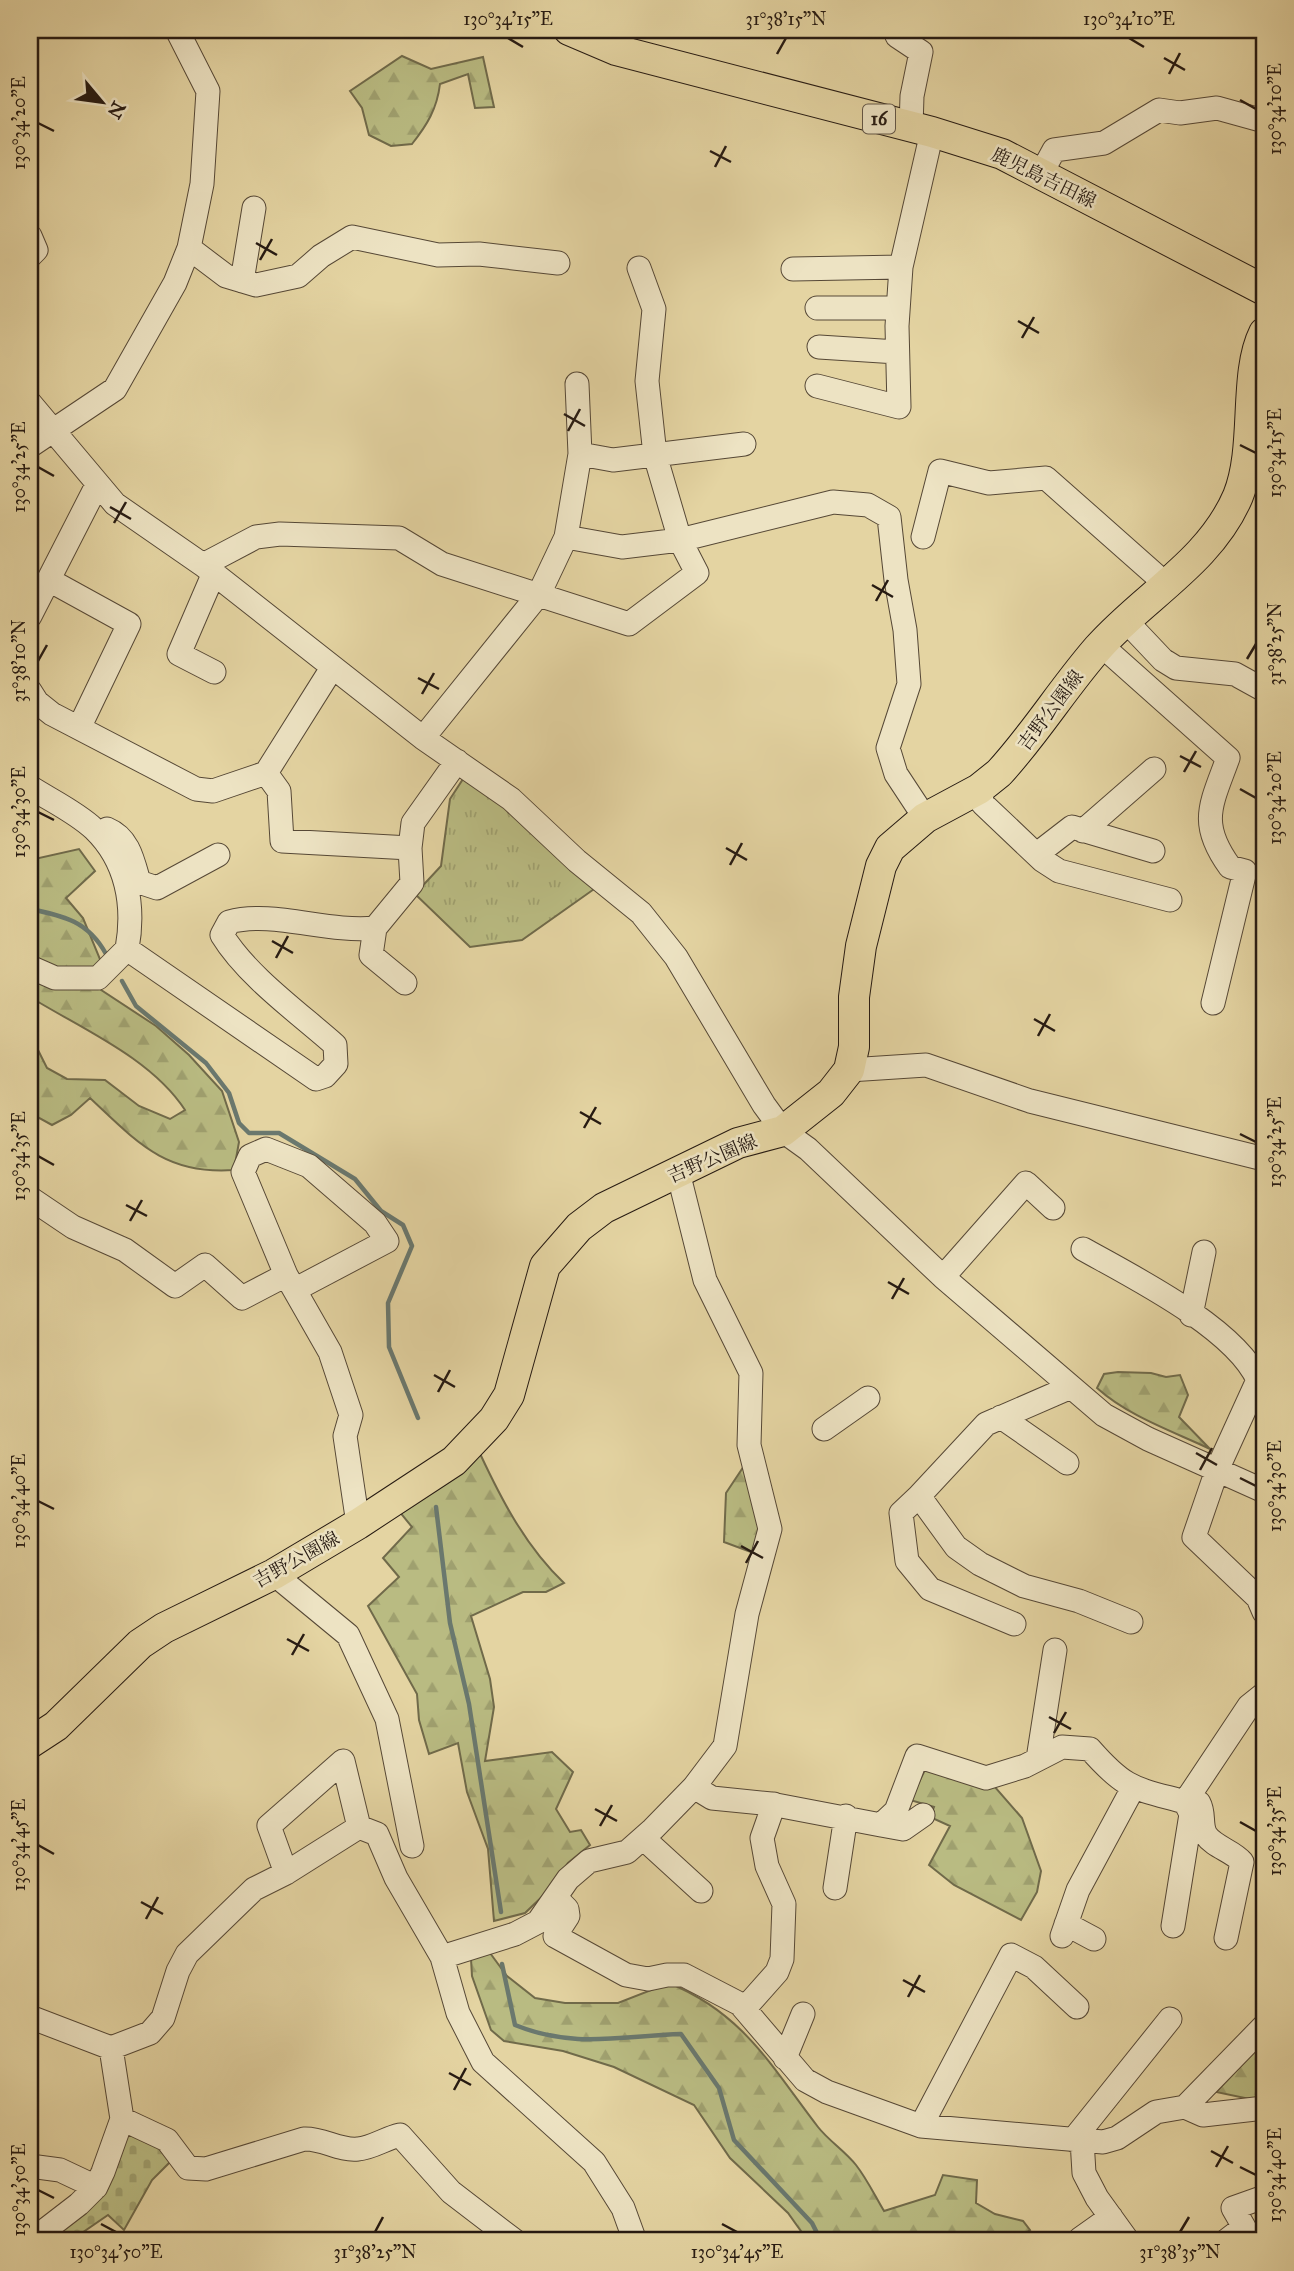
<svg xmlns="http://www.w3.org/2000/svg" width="1294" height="2271" viewBox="0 0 1294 2271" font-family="'IM FELL Great Primer','Noto Serif JP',serif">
<defs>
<pattern id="forest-firs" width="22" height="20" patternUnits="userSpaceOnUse" patternTransform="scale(1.75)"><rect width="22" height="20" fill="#b9bb82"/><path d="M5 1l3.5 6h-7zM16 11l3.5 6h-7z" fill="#9fa06f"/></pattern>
<pattern id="cemetery-stones" width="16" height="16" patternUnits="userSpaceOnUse" patternTransform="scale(1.75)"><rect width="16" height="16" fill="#b9bb82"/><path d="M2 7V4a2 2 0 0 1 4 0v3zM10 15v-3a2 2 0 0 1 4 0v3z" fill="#9fa06f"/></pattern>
<pattern id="park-tufts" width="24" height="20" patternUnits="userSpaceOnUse" patternTransform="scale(1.75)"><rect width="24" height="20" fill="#b9bb82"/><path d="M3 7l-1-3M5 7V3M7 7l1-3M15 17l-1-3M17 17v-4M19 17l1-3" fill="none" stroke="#9fa06f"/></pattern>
</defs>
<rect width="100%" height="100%" fill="#e4d4a2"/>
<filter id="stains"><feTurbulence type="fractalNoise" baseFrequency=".00286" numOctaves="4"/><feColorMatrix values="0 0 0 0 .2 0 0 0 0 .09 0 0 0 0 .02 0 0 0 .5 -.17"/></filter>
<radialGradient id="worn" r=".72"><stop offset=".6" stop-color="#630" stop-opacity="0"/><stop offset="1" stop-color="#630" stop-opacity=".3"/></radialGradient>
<path fill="url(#forest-firs)" stroke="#706a4a" stroke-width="2" d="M402,56L431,69L483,57L494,107L475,108L468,74L440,84C437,109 427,125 412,144L391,146L369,135L362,108L350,91Z
M79,849L95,871L66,898L83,918L102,964L89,982L156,1026L189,1055L222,1091L239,1142L234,1170C165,1175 137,1142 90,1098L71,1115L52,1125L30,1113V1034L47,1068L67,1079L105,1080L139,1106L170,1119L185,1110C151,1058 82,1029 30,997V860Z
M1118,1372L1151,1373L1166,1377L1180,1375L1188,1395L1179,1417L1210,1449C1172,1431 1128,1416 1097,1388L1104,1374Z
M476,1445C499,1495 524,1545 564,1583L546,1592H523L471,1616L490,1679L494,1707L485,1761L552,1752L573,1772L556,1809L570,1832L581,1830L590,1845L568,1863L549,1890L525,1913L494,1921L488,1849L467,1792L458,1743L429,1754L419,1720L417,1694L368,1606L399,1577L383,1558L412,1527L394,1505Z
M750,1457L765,1513L756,1554L724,1542L726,1493Z
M927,1766L995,1787L1022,1818L1041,1871L1037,1892L1021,1920L954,1885L929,1865L950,1826L930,1817L934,1807L910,1800Z
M490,1953L507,1976L535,1998L565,2003H618L669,1983C744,2014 771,2066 818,2127C829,2141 845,2151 856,2165C867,2179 875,2196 884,2211L935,2195L943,2175L977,2180L976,2203L995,2214L1023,2221L1030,2230L1015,2241H808L788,2213L730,2158L694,2105L614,2067L563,2051L504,2041L491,2030L472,1976L471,1959Z
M1264,2041V2102L1216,2092Z"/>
<path fill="url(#cemetery-stones)" stroke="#706a4a" stroke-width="2" d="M123,2129L160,2141L172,2160L152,2180L124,2230L108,2215L73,2239L58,2228Z"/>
<path fill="url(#park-tufts)" stroke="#706a4a" stroke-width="2" d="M465,776L501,800L597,887L522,940L470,947L415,894L441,866L450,799Z"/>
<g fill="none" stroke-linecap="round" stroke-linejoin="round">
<path stroke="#6a786e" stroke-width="4.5" d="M30,909C64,916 88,921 106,954
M122,981L136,1006L206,1063L229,1093L239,1123L249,1133H279L355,1179L381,1211L403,1225L412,1246L388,1303L389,1347L418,1418
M436,1507L450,1623L469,1704L501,1912
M502,1964L515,2025C575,2049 619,2036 681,2034L719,2088L734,2140L812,2223L821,2241"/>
<g stroke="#564836" stroke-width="25">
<path id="minor" d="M899,30L897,36L921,52L912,96L911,127
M616,50L625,30
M1041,174L1054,150L1104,143L1159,110L1180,113L1217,108L1264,121
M30,236L36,250L30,256
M189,248L226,276L256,285L298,276L321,256L352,237L438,255L479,254L558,263
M793,269L901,267
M242,281L254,208
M817,308H898
M819,347L897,352
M577,384L580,454
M817,386L899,407L897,326L901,267L932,132
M30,403L115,504L203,565L423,738L511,799L577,861L641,913L676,957L764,1105L783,1131L808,1149L943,1277L1104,1415L1148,1439L1264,1491
M744,444L613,460L580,454L566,537L622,547L680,540L833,502L868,505L889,517L896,580L905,630L909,684L888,748L896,774L925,818
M30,446L115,389L175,283L189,248L202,184L208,91L177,30
M923,537L940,471L989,483L1046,478L1168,586
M203,565L256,537L280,534L399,538L442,564L629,624L697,573L680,540L655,455L647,381L654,309L639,268
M213,575L179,654L214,672
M49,580L129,624L79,728
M30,616L97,485
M1127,622L1163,660L1176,668L1235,674L1264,690
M1101,645L1228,758C1211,805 1198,823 1230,867L1245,871L1213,1003
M30,691L37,702L52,714L196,789L213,791L266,773L279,791L282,841L410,848
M423,738L539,594L566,537
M266,773L332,668
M30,787C50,800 76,812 94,829C127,861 135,905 127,949L316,1079L325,1076L336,1064L335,1045C299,1013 247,976 222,935L229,922C273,910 327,933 375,928L412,883L410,848L413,823L457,761
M979,789L983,804L1042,860L1059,871L1170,900
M107,829C129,838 133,861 139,882L157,888L218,855
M1083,831L1154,769
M1037,854L1072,827L1153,851
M375,928L371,955L405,983
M30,967L55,978H98L127,949
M849,1070L926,1065L1030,1101L1264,1159
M30,1198L73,1227L125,1250L175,1286L205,1265L242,1298L286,1275
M1083,1249C1133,1277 1235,1328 1258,1380L1217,1470L1194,1537L1258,1598L1264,1612
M943,1277L1026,1183L1053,1208
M296,1289L387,1241L375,1223L309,1166L266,1149L250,1156L243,1172L286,1275L330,1352L351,1415L345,1436L358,1524
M1191,1315L1204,1252
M1071,1387L986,1424L919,1496L956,1547L980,1564L1024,1586L1079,1601L1131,1622
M1001,1417L1067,1463
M824,1429L868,1398
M919,1496L901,1513L907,1561L930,1589L1014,1624
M274,1574L348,1635L387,1719L412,1846
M1038,1759L1055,1650
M694,1787L712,1798L771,1804L881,1825L896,1811L917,1756L986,1778L1025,1766L1062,1747L1090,1749C1126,1790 1134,1788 1185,1802L1191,1814L1173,1926
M1185,1802L1249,1706L1264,1694
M1199,1803C1205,1814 1200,1825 1206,1835C1214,1847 1233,1851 1242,1862L1226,1938
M881,1825L903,1829L923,1815
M643,1838L701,1891
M286,1873L269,1826L343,1761L359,1827
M835,1888L846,1816
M556,1898L567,1909L568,1916L555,1936L626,1975L648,1979L667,1975H684L740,2004L805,2080L827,2092L921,2126L1103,2142L1117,2138L1156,2112L1185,2107L1203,2115L1264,2108
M1066,1924L1094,1939
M1062,1936L1078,1890L1133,1788
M442,1957L515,1934L538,1922L568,1879L589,1861L627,1852L653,1829L694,1787L725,1746L747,1614L770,1529L749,1445L751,1373L705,1280L678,1172
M745,2008L777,1972L782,1959L784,1904L767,1866L762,1838L774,1804
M30,2017L111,2048L150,2033L163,2018L178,1971L187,1954L254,1889L286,1873L359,1827L377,1834L396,1878L442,1957L458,2013L483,2062L594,2162L623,2208L635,2241
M785,2058L803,2014
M1185,2107L1264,2026
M122,2119L167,2140L188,2168L206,2169L304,2139C323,2138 339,2151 358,2149C372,2148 386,2138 400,2135L451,2192L515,2241
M921,2126L1011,1955L1034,1967L1077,2007
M1073,2140L1170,2019
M1082,2140L1084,2173L1097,2198L1128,2241
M30,2166L60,2170L96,2187
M1080,2239L1111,2217
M31,2241L79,2204L96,2187L103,2172L122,2119L111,2048
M1226,2241L1243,2228
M1252,2241L1233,2208L1264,2197"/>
</g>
<g stroke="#261a12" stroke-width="32">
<path id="major" d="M569,30L616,50L932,132L1002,154L1264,290
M30,1743L56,1726L140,1644L164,1628L274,1574L358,1524L454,1461L494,1419L509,1395L545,1266L579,1227L604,1208L738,1143L783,1131L831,1093L849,1070L854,1047V997L861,946L881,866L890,848L925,818L979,789L999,773C1035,734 1063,688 1098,648C1144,596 1210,562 1238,496C1258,447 1243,375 1264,333"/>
</g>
<use href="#minor" stroke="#ede3c3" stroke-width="23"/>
<use href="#major" stroke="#e4d4a2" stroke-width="30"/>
</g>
<path fill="none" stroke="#261a12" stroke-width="2.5" d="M508,38L523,47M1129,38L1144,47M777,54L786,38M1164,58L1185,70M1169,74L1180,53M1240,100L1256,109M38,123L54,131M710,151L731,162M715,167L726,146M256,243L277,255M260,260L272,239M1018,321L1039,333M1022,338L1034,317M564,414L585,426M568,431L580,409M1240,445L1256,453M38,467L54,476M110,507L131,519M114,523L126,502M872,585L893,597M876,601L888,580M1247,659L1256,644M38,661L47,645M418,678L439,689M422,694L434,673M1180,756L1201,767M1184,772L1196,751M1240,789L1256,798M38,812L54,820M726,848L747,860M730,865L742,843M272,941L293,953M276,958L288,936M1034,1019L1055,1031M1038,1036L1050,1014M580,1112L601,1124M584,1128L596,1107M1240,1134L1256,1142M38,1156L54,1165M126,1205L147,1216M130,1221L142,1200M888,1282L909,1294M892,1299L904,1278M434,1375L455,1387M438,1392L450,1370M1196,1453L1217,1465M1200,1470L1212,1448M1240,1478L1256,1486M38,1501L54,1509M741,1546L763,1558M746,1563L758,1541M287,1639L309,1651M292,1655L304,1634M1049,1717L1071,1729M1054,1733L1066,1712M595,1809L617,1821M1240,1822L1256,1831M600,1826L612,1805M38,1845L54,1854M141,1902L163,1914M146,1919L158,1897M903,1980L925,1992M908,1997L920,1975M449,2073L471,2085M454,2090L466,2068M1211,2151L1233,2163M1216,2167L1228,2146M1240,2167L1256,2175M38,2190L54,2198M101,2224L116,2232M722,2224L737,2232M375,2232L383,2217M1180,2232L1189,2217"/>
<g text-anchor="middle" stroke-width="5" stroke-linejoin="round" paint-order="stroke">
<rect fill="#ede3c3" stroke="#625647" stroke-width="2" x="863" y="104.5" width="32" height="29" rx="5"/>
<g font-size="18" font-weight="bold" fill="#261a12">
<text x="879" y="125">16</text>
</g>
<g font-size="19" fill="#261a12" stroke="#ede3c3">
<text transform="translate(1044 177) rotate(26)" y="7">鹿児島吉田線</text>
<text transform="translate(1050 710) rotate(-53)" y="7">吉野公園線</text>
<text transform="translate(712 1158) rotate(-23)" y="7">吉野公園線</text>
<text transform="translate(296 1559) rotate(-29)" y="7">吉野公園線</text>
</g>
</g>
<rect width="1294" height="2271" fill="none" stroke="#e4d4a2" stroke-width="77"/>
<g transform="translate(102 102) rotate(119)" stroke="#ede3c3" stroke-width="5" paint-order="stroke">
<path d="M0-5L12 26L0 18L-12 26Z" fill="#261a12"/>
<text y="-10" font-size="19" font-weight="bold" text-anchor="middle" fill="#261a12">N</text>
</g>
<rect x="38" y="38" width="1218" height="2194" fill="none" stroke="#261a12" stroke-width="2.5"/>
<g font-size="18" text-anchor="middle" fill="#261a12">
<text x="508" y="25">130°34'15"E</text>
<text x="786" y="25">31°38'15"N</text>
<text x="1129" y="25">130°34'10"E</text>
<text transform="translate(1275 109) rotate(-90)" y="6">130°34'10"E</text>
<text transform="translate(19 123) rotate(-90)" y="6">130°34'20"E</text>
<text transform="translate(1275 453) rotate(-90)" y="6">130°34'15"E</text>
<text transform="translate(19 467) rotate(-90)" y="6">130°34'25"E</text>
<text transform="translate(1275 644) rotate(-90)" y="6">31°38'25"N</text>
<text transform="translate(19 661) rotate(-90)" y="6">31°38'10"N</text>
<text transform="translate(1275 798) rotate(-90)" y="6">130°34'20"E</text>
<text transform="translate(19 812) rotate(-90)" y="6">130°34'30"E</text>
<text transform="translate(1275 1142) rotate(-90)" y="6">130°34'25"E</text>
<text transform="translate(19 1156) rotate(-90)" y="6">130°34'35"E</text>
<text transform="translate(1275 1486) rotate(-90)" y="6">130°34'30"E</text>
<text transform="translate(19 1501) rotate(-90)" y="6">130°34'40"E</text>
<text transform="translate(1275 1831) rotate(-90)" y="6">130°34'35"E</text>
<text transform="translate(19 1845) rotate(-90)" y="6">130°34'45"E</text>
<text transform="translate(1275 2175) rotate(-90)" y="6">130°34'40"E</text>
<text transform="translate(19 2190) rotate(-90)" y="6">130°34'50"E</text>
<text x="116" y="2258">130°34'50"E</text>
<text x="375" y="2258">31°38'25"N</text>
<text x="737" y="2258">130°34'45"E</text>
<text x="1180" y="2258">31°38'35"N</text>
</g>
<rect width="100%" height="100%" filter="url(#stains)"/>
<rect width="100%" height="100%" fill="url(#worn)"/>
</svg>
